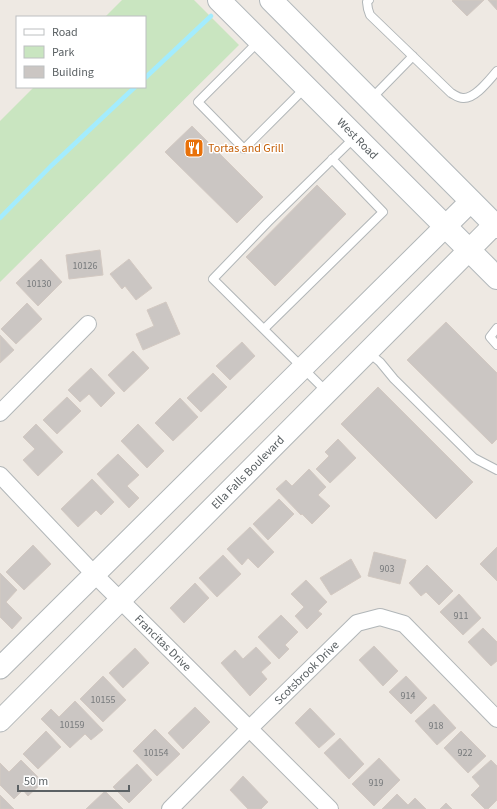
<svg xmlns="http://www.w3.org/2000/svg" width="497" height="809" viewBox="0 0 497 809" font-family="'Source Sans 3',sans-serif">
<rect width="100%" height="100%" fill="#eee9e3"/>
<path fill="#c9e5c0" d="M122,0H194L239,45L0,282V121L34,87H145V17H105Z"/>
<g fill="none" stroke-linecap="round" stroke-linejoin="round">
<path stroke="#a3ecfe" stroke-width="4.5" d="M145,78L211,16
M0,218L51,166L135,87"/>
</g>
<path fill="#cbc6c3" stroke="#d3c9c2" d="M453,0H484L467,16L452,1Z
M488,0H497V10Z
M192,126L263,197L237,223L165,152Z
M317,185L346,214L275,286L246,257Z
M100,250L103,275L69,279L66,255Z
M41,259L62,282L38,306L16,283Z
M129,259L152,288L136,300L125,286L122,289L110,274Z
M166,302L180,334L143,350L136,334L154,326L147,310Z
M27,303L42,319L16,344L1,329Z
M446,322L497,373V439L492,444L407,360Z
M0,335L14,350L0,363Z
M242,342L255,356L230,380L216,366Z
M133,351L149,368L124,392L108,375Z
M91,368L115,393L101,407L89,394L80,402L68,390Z
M213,373L227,387L201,412L187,398Z
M378,387L473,482L436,519L341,424Z
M67,397L81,411L57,434L43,420Z
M180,398L198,417L173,441L155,423Z
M36,424L63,452L38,476L23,460L35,449L23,437Z
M138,424L164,451L147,468L121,441Z
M338,439L356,458L330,483L316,469L329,456L325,452Z
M118,454L139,475L127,486L139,498L129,508L97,474Z
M309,469L326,487L318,495L330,506L312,524L302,514L301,515L276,489L286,480L292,486Z
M92,479L114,502L101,515L96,510L78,527L61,509Z
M279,499L294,514L268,540L253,524Z
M250,527L274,552L258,568L248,558L242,565L227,549Z
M33,545L51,564L24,590L6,572Z
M497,547V581L480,564Z
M374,552L406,560L400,584L368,576Z
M223,555L241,574L217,597L199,578Z
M351,559L361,577L331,595L320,578Z
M427,565L453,591L439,605L426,592L421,596L409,583Z
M0,573L17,590L6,602L22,618L12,629L0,617Z
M306,580L327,602L318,611L322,614L307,629L295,616L304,607L291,594Z
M195,583L209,598L184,623L170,608Z
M459,594L481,618L463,635L440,612Z
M281,615L298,632L285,645L289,649L279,659L258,637Z
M483,628L497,642V661L491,666L468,642Z
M374,646L398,671L383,686L359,660Z
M256,647L271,663L261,672L267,679L250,696L221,663L235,650L243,659Z
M135,648L149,663L123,688L109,673Z
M103,676L126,700L103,722L80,699Z
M406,676L427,698L411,714L389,692Z
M75,701L103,730L91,740L85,734L70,748L41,719L51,709L59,717Z
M434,704L456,728L437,745L415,721Z
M195,707L210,722L183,749L168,733Z
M310,708L335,734L319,748L295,723Z
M155,729L180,754L157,776L133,751Z
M46,731L61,747L38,769L23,754Z
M461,731L486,756L468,773L444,748Z
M340,738L364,764L349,779L324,753Z
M379,758L400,780L374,806L352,784Z
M21,760L43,782L28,796L23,790L14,799L0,785V763L9,772Z
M491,760L497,766V800L488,809H485L471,795L480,786L472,777Z
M137,764L152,780L129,803L113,787Z
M243,776L268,802L261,809H248L230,790Z
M105,791L123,809H86Z
M397,794L408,805L415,798L426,809H382Z
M0,795L14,809H0Z
M446,803L452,809H440Z"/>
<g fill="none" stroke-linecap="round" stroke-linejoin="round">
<g stroke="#b1b6b8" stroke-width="10">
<path id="service" d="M369,0L367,2L368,9L370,15L451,93C455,95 458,98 463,98C475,99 489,80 497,71
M259,41L198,102L244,149L305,88
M371,99L413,56
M497,328L490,337L497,345
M264,329L383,212L332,159
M369,353L380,362L394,379L474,458L497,470
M327,392L213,279L268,222L355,137"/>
</g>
<g stroke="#b1b6b8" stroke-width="18">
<g id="minor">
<path d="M0,413L88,324"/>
<path id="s1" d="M0,475L94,574L330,809"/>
<path id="s2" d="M170,809L250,728L357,623L380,617L404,624L497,719"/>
</g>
</g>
<g stroke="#b1b6b8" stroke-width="23">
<g id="tertiary">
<path d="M0,668L471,201"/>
<path id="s3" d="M0,721L495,224"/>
</g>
</g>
<g stroke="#b2b8bb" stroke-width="24">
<g id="secondary">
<path id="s4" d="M219,0L497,278"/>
<path d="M271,0L497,227"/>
</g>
</g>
<use href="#service" stroke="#fff" stroke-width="8"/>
<use href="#minor" stroke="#fff" stroke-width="16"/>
<use href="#tertiary" stroke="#fff" stroke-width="21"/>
<use href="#secondary" stroke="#fff" stroke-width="22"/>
</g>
<defs>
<g id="restaurant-square" transform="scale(1)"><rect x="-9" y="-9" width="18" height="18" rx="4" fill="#e8710a" stroke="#fff"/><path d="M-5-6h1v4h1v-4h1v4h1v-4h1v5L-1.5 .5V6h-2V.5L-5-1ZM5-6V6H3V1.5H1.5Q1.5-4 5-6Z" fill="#fff"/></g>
</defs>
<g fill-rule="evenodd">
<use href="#restaurant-square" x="194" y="148"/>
</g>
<g text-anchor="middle" stroke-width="3" stroke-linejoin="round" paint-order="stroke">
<g font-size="10" fill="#777a7c">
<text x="85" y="269">10126</text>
<text x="39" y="287">10130</text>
<text x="387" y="572">903</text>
<text x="461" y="619">911</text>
<text x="408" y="699">914</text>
<text x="103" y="703">10155</text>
<text x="72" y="728">10159</text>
<text x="436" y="729">918</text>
<text x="156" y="756">10154</text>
<text x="465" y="756">922</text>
<text x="376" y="786">919</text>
</g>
<g font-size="12" fill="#5b6164" stroke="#fff">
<text dy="4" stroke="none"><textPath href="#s4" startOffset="196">West Road</textPath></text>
<text dy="4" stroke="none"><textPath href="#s3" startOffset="351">Ella Falls Boulevard</textPath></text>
<text dy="4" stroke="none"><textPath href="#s1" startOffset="234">Francitas Drive</textPath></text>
<text dy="4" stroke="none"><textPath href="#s2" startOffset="193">Scotsbrook Drive</textPath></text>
</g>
<g font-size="12" fill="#c56008" stroke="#fff" text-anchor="start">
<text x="208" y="152">Tortas and Grill</text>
</g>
</g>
<rect x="16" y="16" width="130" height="72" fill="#ffffff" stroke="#bdc0c1"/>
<rect x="24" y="29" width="20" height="6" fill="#ffffff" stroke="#bdc0c1"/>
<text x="52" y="36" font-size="12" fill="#5b6164">Road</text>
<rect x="24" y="46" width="20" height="12" fill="#c9e5c0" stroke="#bdc0c1"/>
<text x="52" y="56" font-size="12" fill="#5b6164">Park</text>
<rect x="24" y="66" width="20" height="12" fill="#cbc6c3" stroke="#bdc0c1"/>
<text x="52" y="76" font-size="12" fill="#5b6164">Building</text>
<path d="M18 785v6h111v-6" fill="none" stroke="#5b6164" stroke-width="2"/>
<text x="24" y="785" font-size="12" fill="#5b6164" stroke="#ffffff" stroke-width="3" paint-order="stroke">50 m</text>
</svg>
